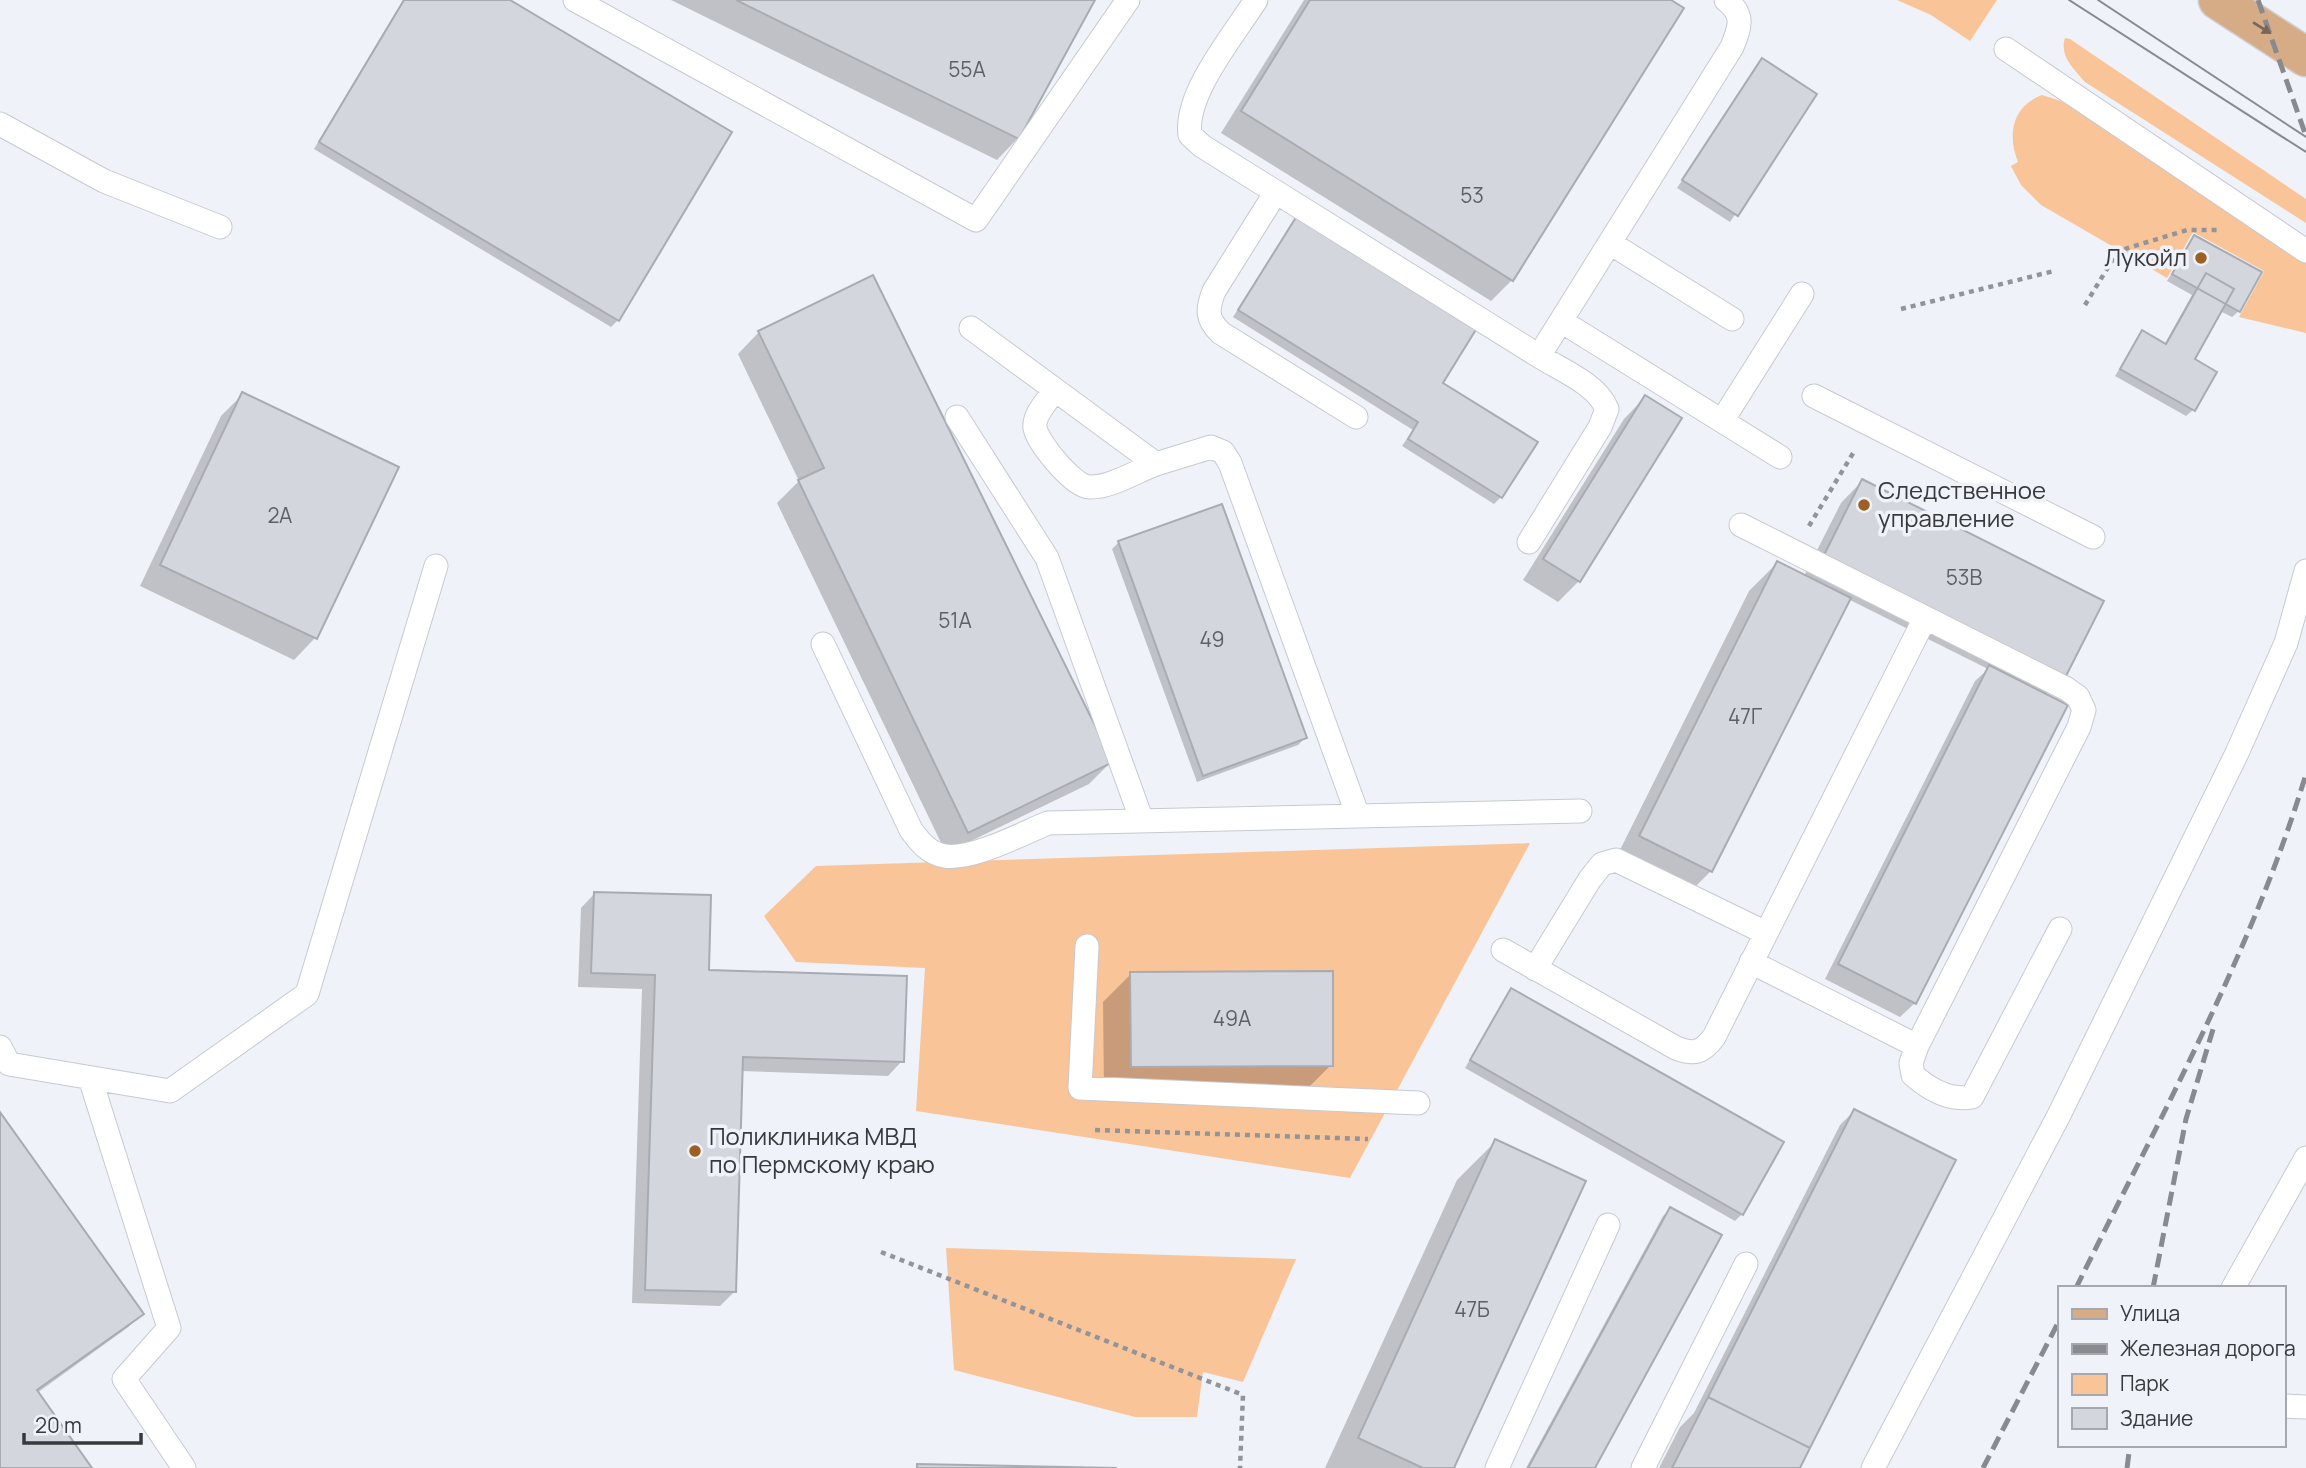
<svg xmlns="http://www.w3.org/2000/svg" width="2306" height="1468" viewBox="0 0 2306 1468" font-family="Manrope,sans-serif">
<rect width="100%" height="100%" fill="#eff2f9"/>
<path fill="#fac499" d="M1897,0H1997L1970,41L1931,15Z
M2065,38L2070,39L2306,199V223L2085,82C2074,69 2059,56 2065,38Z
M2042,95L2061,101L2306,257V333L2239,317L2264,271L2193,232L2167,278L2041,205L2021,185L2011,166L2018,162C2007,135 2012,106 2042,95Z
M1530,843L1350,1178L916,1111L925,968L796,962L764,916L816,866Z
M946,1248L1296,1259L1243,1382L1203,1372L1197,1417H1135L954,1370Z"/>
<path fill="#0003" d="M403,0H506L618,320L611,327L314,149Z
M671,0H1093L1018,138L997,160Z
M1304,0H1668L1512,280L1491,301L1221,133Z
M1762,61L1815,94L1730,222L1677,188Z
M1300,213L1440,383L1501,497L1494,504L1402,446L1413,430L1233,317Z
M2194,237L2239,311L2232,317L2220,311L2193,360V410L2186,416L2115,376L2142,332L2164,345L2192,295L2167,281Z
M759,332L1111,762L1089,784L946,853L777,503L799,481L738,354Z
M243,394L315,638L294,660L140,586L221,416Z
M1645,397L1579,581L1558,602L1523,580L1624,419Z
M1862,481L2064,675L2045,695L1915,1003L1900,1017L1825,979L1975,681L1988,669L1848,599L1711,871L1683,899L1613,864L1749,591L1777,563L1804,576L1841,503Z
M1119,542L1305,738L1298,745L1197,782L1112,549Z
M595,893L707,971L902,1061L888,1076L741,1071L734,1292L720,1306L632,1303L642,989L578,987L581,908Z
M1131,974L1331,1065L1303,1093L1104,1094L1103,1002Z
M1511,990L1742,1214L1735,1221L1465,1068Z
M1854,1111L1798,1468H1659L1680,1427L1694,1413L1840,1125Z
M0,1115L142,1314L127,1328L37,1393L90,1468H0Z
M1496,1141L1453,1468H1325L1457,1180Z
M1670,1209L1593,1468H1526L1663,1216Z"/>
<path fill="#d3d6dd" stroke="#a8acb2" stroke-width="2" d="M404,0H510L732,132L619,321L319,142Z
M736,0H1095L1019,139Z
M1310,0H1671L1684,8L1513,281L1241,111Z
M1762,58L1817,94L1738,216L1682,180Z
M1300,211L1480,323L1443,383L1538,442L1502,498L1408,439L1418,422L1238,310Z
M2194,235L2262,272L2240,312L2172,274Z
M2206,273L2234,289L2195,359L2217,372L2195,411L2120,369L2142,330L2166,344Z
M873,275L1113,762L968,833L798,480L824,468L758,331Z
M242,392L399,467L317,639L160,565Z
M1645,395L1682,418L1580,582L1543,559Z
M1862,479L2104,601L2066,676L1824,555Z
M1222,504L1307,738L1203,776L1118,541Z
M1777,561L1851,598L1712,872L1639,836Z
M1989,665L2068,705L1916,1004L1838,964Z
M594,892L711,895L709,970L907,976L904,1062L743,1057L736,1292L645,1290L655,975L591,973Z
M1333,971V1066L1131,1067L1130,972Z
M1511,988L1784,1142L1743,1215L1470,1060Z
M1854,1109L1956,1160L1810,1448L1708,1397Z
M0,1112L144,1314L37,1390L92,1468H0Z
M1495,1139L1586,1181L1454,1468H1423L1358,1438Z
M1670,1207L1722,1235L1595,1468H1528Z
M1708,1397L1810,1448L1800,1468H1672Z
M917,1464L1117,1468H917Z"/>
<g fill="none" stroke-linecap="round" stroke-linejoin="round">
<g stroke="#c6cad0" stroke-width="25">
<path id="lane" d="M575,0L976,220L1128,0
M1256,0C1234,35 1184,94 1190,135L1202,146L1539,356L1732,47C1740,27 1745,15 1726,0
M2006,49L2306,251
M0,124L104,181L220,227
M1276,192L1214,291C1207,309 1206,319 1221,333L1356,417
M1610,243L1732,319
M1561,321L1780,457
M971,328L1156,464L1211,447L1223,452L1230,463L1358,816
M1055,390C1048,400 1033,415 1035,428C1038,443 1073,486 1089,487C1110,488 1137,471 1156,464
M1814,396L2093,537
M957,417L1047,558L1142,821
M1722,421L1802,294
M1741,525L2067,689L2078,697L2084,710L2079,727L1917,1046L1911,1063L1913,1075C1930,1090 1950,1101 1972,1097L2060,929
M1529,542L1600,427L1607,409C1597,384 1561,370 1539,356
M823,644L911,830C919,841 929,854 945,856C973,860 1021,834 1048,823L1580,811
M1087,946L1080,1088L1418,1103
M1503,950L1676,1048C1694,1055 1702,1053 1714,1037L1925,618
M1751,962L1917,1046
M1535,969L1590,879L1602,864L1616,860L1766,933
M0,1047L9,1064L170,1091L307,994L436,566
M90,1078L169,1328L124,1379L184,1468
M2233,1288L2306,1158
M2283,1406L2306,1407
M1497,1468L1608,1225
M1643,1468L1746,1264
M1873,1468L2058,1117L2237,753L2286,643L2306,571"/>
</g>
<g stroke="#cfcfd0" stroke-width="41">
<path id="primary" d="M2218,0L2306,57"/>
</g>
<path stroke="#929499" stroke-width="4.5" stroke-dasharray="5 5" stroke-linecap="butt" d="M2085,305L2118,251L2187,230H2219
M1901,309L2054,271
M1809,526L1855,450
M1095,1130L1368,1139
M881,1252L1243,1395L1240,1468"/>
<use href="#lane" stroke="#fff" stroke-width="23"/>
<use href="#primary" stroke="#d5ac86" stroke-width="38"/>
<path stroke="#888a8f" stroke-width="2" d="M2069,0L2306,152
M2098,0L2306,137"/>
<path stroke="#888a8f" stroke-width="5" stroke-dasharray="14 7" stroke-linecap="butt" d="M2258,0L2306,136
M2076,1288C2158,1121 2252,953 2306,774
M2153,1288L2186,1119L2214,1026
M1983,1468L2059,1321
M2127,1468L2130,1445"/>
</g>
<defs><path id="oneway-solid" d="M-6-.8H1V-3.2L6.5 0L1 3.2V.8H-6Z" transform="scale(1.75)"/></defs>
<use fill="#77675a" href="#oneway-solid" transform="translate(2262 28) rotate(32)"/>
<g fill="#9c5f24" stroke="#eff2f9" stroke-width="2.5">
<circle cx="2201" cy="258" r="7"/>
<circle cx="1864" cy="505" r="7"/>
<circle cx="695" cy="1151" r="7"/>
</g>
<g text-anchor="middle" stroke-width="7" stroke-linejoin="round" paint-order="stroke">
<g font-size="21" fill="#5f6064">
<text x="967" y="77">55А</text>
<text x="1472" y="203">53</text>
<text x="280" y="523">2А</text>
<text x="1964" y="585">53В</text>
<text x="955" y="628">51А</text>
<text x="1212" y="647">49</text>
<text x="1745" y="724">47Г</text>
<text x="1232" y="1026">49А</text>
<text x="1472" y="1317">47Б</text>
</g>
<g font-size="24" fill="#38393c" stroke="#eff2f9" text-anchor="start">
<text x="2187" y="266" text-anchor="end">Лукойл</text>
<text x="1878" y="499">Следственное<tspan x="1878" dy="28">управление</tspan></text>
<text x="709" y="1145">Поликлиника МВД<tspan x="709" dy="28">по Пермскому краю</tspan></text>
</g>
</g>
<rect x="2058" y="1286" width="228" height="161" fill="#eff2f9" stroke="#a6a8ad" stroke-width="2"/>
<rect x="2072" y="1309" width="35" height="10" fill="#d5ac86" stroke="#a6a8ad" stroke-width="2"/>
<text x="2120" y="1321" font-size="21" fill="#38393c">Улица</text>
<rect x="2072" y="1344" width="35" height="10" fill="#888a8f" stroke="#a6a8ad" stroke-width="2"/>
<text x="2120" y="1356" font-size="21" fill="#38393c">Железная дорога</text>
<rect x="2072" y="1374" width="35" height="21" fill="#fac499" stroke="#a6a8ad" stroke-width="2"/>
<text x="2120" y="1391" font-size="21" fill="#38393c">Парк</text>
<rect x="2072" y="1408" width="35" height="21" fill="#d3d6dd" stroke="#a6a8ad" stroke-width="2"/>
<text x="2120" y="1426" font-size="21" fill="#38393c">Здание</text>
<path d="M24 1433v10h117v-10" fill="none" stroke="#38393c" stroke-width="3.5"/>
<text x="35" y="1433" font-size="21" fill="#38393c" stroke="#eff2f9" stroke-width="5" paint-order="stroke">20 m</text>
</svg>
